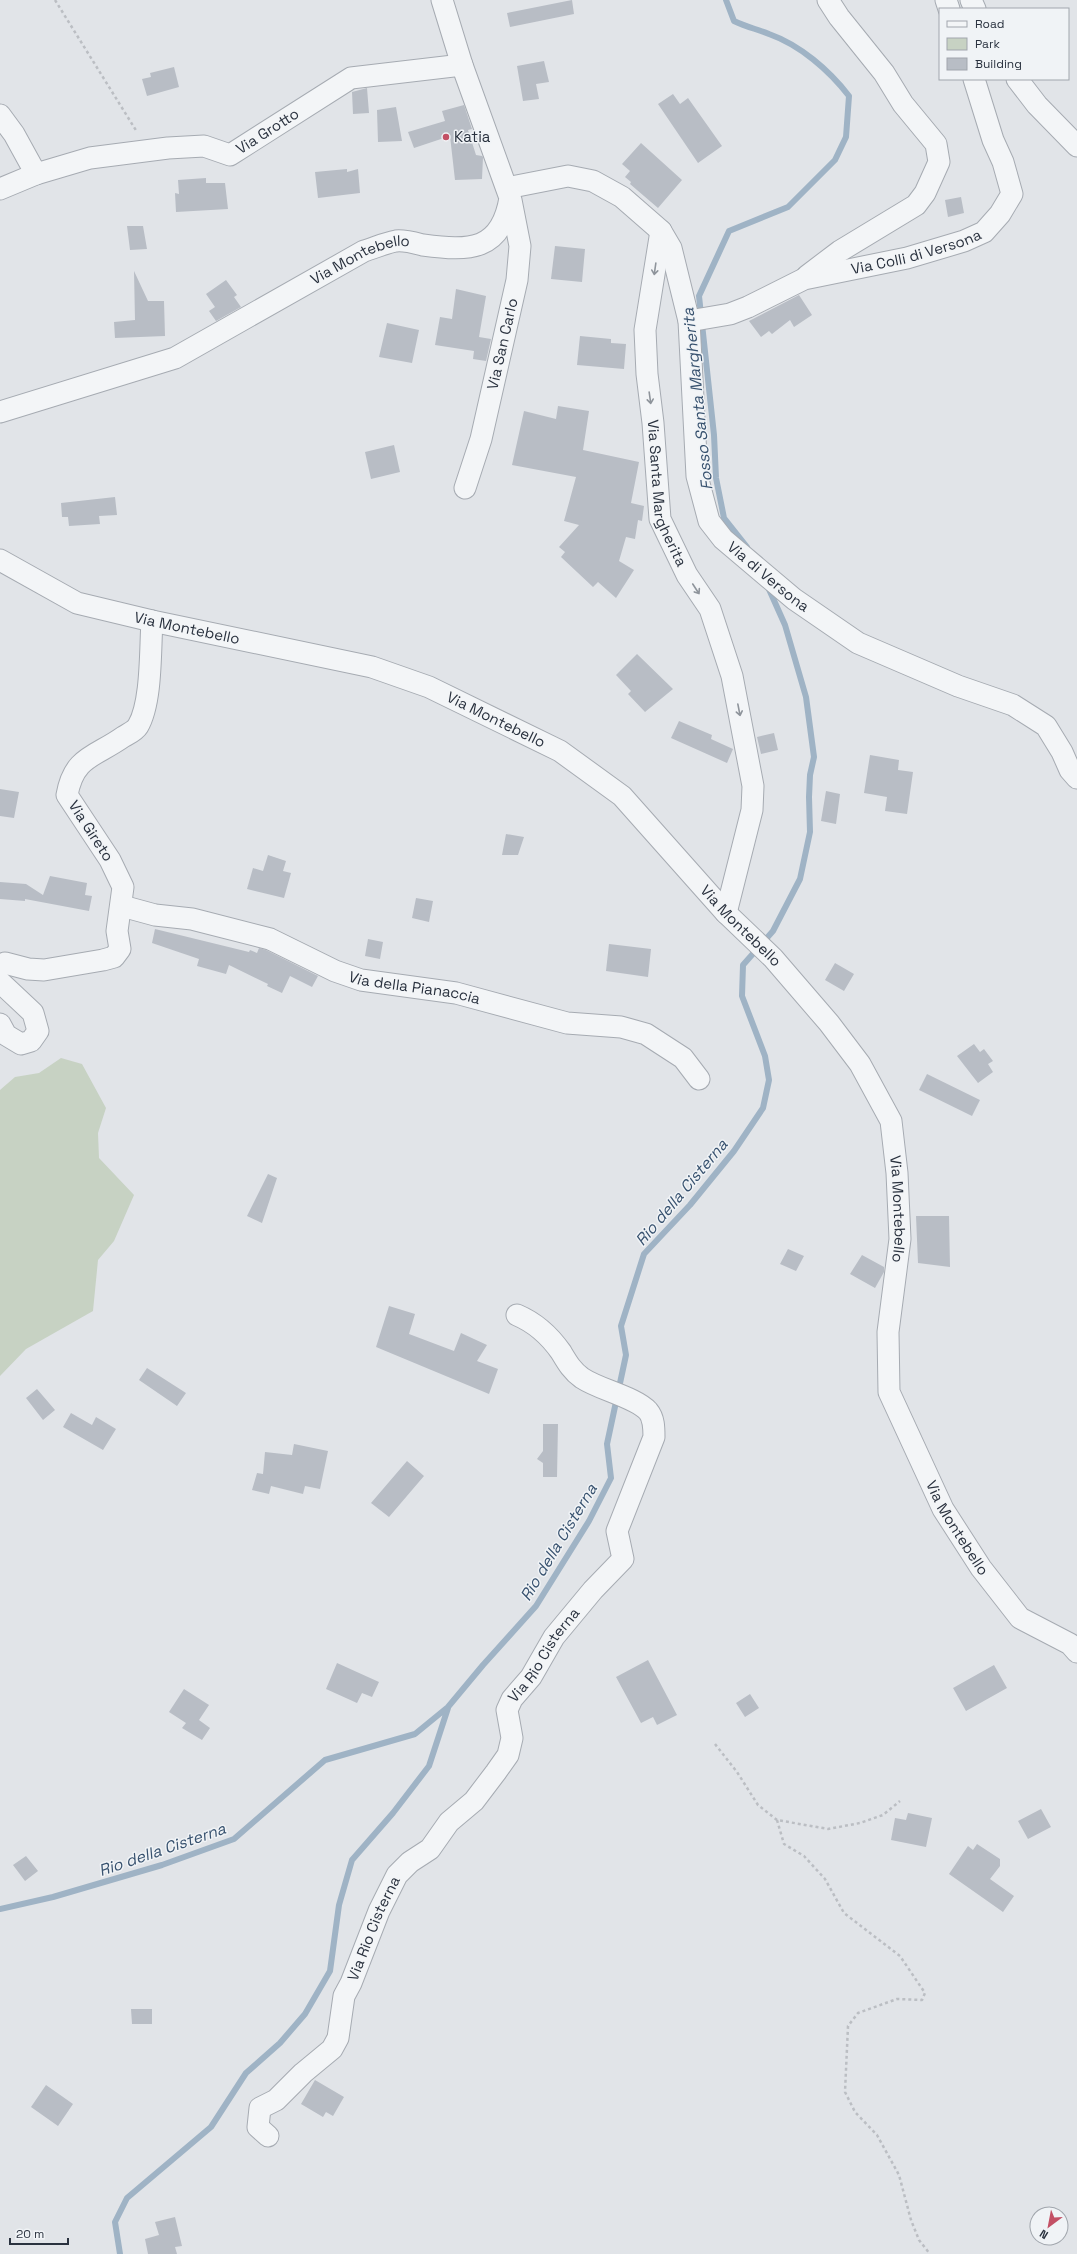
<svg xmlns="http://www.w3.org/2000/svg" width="1077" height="2254" viewBox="0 0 1077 2254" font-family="'Space Grotesk',sans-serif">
<rect width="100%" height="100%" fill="#e1e4e8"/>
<path fill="#c7d2c3" d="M61,1058L82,1064L106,1108L98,1133L99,1158L134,1195L114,1241L98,1260L93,1311L26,1349L0,1376V1090L15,1077L39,1073Z"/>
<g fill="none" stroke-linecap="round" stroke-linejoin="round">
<path stroke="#9fb3c5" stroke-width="6" d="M726,0L734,21C746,27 757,29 769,34C800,45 829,70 849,96L846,137L835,160L788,207L729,231L699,296L714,435L716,478L724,518L747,547
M0,1909L53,1897L162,1865L234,1839L325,1760L415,1734L448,1707L483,1665L536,1606L589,1521L611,1478L607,1444L626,1355L621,1326L644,1254L690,1205L734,1151L763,1108L769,1080L765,1056L742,996L743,965L773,931L800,879L810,832L809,797L810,775L814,757L806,697L785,625L768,587
M120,2254L115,2222L127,2198L211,2127L246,2073L280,2043L305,2014L330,1971L339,1905L352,1860L393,1813L429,1766L448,1708"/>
</g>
<path fill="#b8bdc5" d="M572,0L574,14L510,27L507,13Z
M544,61L549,82L536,84L539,99L523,101L517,66Z
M174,67L179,87L147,96L142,79L151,77L150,73Z
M367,88L369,113L353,114L352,92Z
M673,94L680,104L688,98L722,146L698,163L658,104Z
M464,105L472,129L468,130L476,155L482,156L483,157L482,179L455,180L450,136L414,148L408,132L445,121L442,111Z
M396,107L402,141L378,142L377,110Z
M641,143L682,180L658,208L630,184L631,182L625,177L630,171L622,164Z
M347,169V172L358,169L360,193L318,198L315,172Z
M206,178V183H225L228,209L176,212L175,193L179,194L178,180Z
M961,197L964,213L948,217L945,200Z
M127,226H143L147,249L130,250Z
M555,246L585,249L582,282L551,279Z
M134,271L148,301H164L165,336L115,338L114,322L135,320Z
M226,280L237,295L234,297L241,307L216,321L209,311L215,307L206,294Z
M456,289L486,296L479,337L491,339L486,361L473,359L474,351L435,345L440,317L452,319Z
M799,295L812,315L794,327L790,320L772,334L769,331L761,337L749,321Z
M387,323L419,330L412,363L379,357Z
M580,336L611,339V343L626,344L624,369L577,365Z
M558,406L589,411L583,450L639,462L631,503L644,506L642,521L638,520L635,539L626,537L619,561L634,570L616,598L598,582L593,587L561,557L565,552L559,547L579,525L564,521L576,477L512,465L524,411L556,419Z
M394,445L400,472L371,479L365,452Z
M115,497L117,515L99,516L100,524L69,526L68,517H62L61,503Z
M637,654L673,689L645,712L628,694L631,691L616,675Z
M679,721L712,735L711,739L733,749L727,763L671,738Z
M774,733L778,750L761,754L757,737Z
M870,755L899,760L898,770L913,772L907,814L885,811L887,797L864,793Z
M0,789L19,792L14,818L0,816Z
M826,791L840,794L836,824L821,821Z
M506,834L524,837L518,855H502Z
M268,855L286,861L283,871L291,873L284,898L247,889L253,868L263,871Z
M50,876L87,883L85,895L92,896L89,911L25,899V901L0,899V882L26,884L43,895Z
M416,898L433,901L429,922L412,918Z
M155,929L249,952L250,950L257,953L259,948L266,950L318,976L312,987L290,976L282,993L267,986L268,984L229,965L226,974L197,966L199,959L152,943Z
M368,939L383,942L380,959L365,956Z
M609,944L651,949L648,977L606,971Z
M835,963L854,974L844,991L825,980Z
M974,1044L980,1052L984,1049L993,1061L988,1064L993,1072L978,1083L957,1056Z
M927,1074L980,1100L972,1116L919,1090Z
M268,1174L277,1178L262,1223L247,1216Z
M916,1216H949L950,1267L918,1263Z
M788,1249L804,1256L796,1271L780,1264Z
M862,1255L884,1267V1272L875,1288L850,1274Z
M389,1306L415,1314L409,1334L454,1351L461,1333L487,1345L477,1361L498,1369L489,1394L376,1347Z
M147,1368L186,1393L177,1406L139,1380Z
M37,1389L55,1410L43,1420L26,1398Z
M71,1413L92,1425L96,1417L116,1429L103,1450L63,1427Z
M543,1424H558L557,1477H543V1463L537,1459L543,1451Z
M294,1444L328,1451L320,1489L305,1486L303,1494L271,1486L269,1494L252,1490L257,1473L263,1474L265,1452L292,1455Z
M407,1461L424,1476L389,1517L371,1503Z
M648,1660L677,1715L657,1725L653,1717L641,1723L616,1677Z
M337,1663L379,1682L372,1697L362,1693L357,1703L326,1689Z
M994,1665L1007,1688L966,1711L953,1688Z
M184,1689L209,1705L199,1720L210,1728L202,1740L182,1728L186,1723L169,1712Z
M750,1694L759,1708L745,1717L736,1703Z
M1041,1809L1051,1827L1028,1839L1018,1821Z
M908,1813L932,1818L926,1847L891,1840L895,1818L906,1820Z
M977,1844L1000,1859V1866L990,1879L1014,1896L1003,1912L949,1874L968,1846L973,1850Z
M26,1856L38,1871L25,1881L13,1865Z
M131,2009H152V2024H132Z
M315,2080L344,2097L333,2116L326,2112L323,2117L301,2104Z
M46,2085L73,2104L58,2126L31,2107Z
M175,2217L182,2246L175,2247L177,2254H148L145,2239L159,2235L155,2222Z"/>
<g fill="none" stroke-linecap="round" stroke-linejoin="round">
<g stroke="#a6abb2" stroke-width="23">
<g id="minor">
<path d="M946,0L949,9"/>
<path d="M971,0L975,9"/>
<path d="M1017,79L1037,105L1077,146"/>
<path d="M0,115L14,134L36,174"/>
<path id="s1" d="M507,188L568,176L593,181L622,197L661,231L671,248L689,321L697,476L709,521L723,539L794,599L858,643L958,686L1013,705L1046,726L1062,752L1070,770L1077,778"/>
<path id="s2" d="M0,189L36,174L90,158L168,148L204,146L230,155L351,78L462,65"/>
<path id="s3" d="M661,231L645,330L647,374L653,423L660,519L687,575L710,609L732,676L753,786L752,810L726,913"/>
<path d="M807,276L840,251L916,205L925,193L939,162L936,144L903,104L884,73L839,17L828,0"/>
<path id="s4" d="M689,321L730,314L748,307L804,279L907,258L964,241L984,232L1000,214L1012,194L1003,162L993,140L974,79"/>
<path id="s5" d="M0,412L175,358L364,251C374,248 385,243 396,241C404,240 415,243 423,245C469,251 501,252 510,198L462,65L442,0"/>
<path id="s6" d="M465,488L481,439L517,280L520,246L511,200"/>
<path id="s7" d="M0,560L77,603L152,621L372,667L429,687L560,751L622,796L726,913L773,958L829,1023L860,1064L891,1121L897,1173L900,1239L888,1332L889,1392L943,1509L981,1568L1020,1618L1070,1644L1077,1652"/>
<path id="s8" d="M122,906L155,915L192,919L270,939L335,971L361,980L456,993L567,1023L621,1027L646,1034L683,1058L699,1079"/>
<path d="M0,967L5,963L28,969L44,970L103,960L114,957L120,949L117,931L123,887L110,860L67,795C74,756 95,757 123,737C128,734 135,731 138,726C152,702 150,650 152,621"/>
<path d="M0,982L33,1013L38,1031L31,1041L21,1044L6,1035L0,1024"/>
<path id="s9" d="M268,2136L258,2127L260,2108L276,2100L303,2073L332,2049L338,2038L344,1996L351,1983L379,1911L397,1875L410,1862L430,1849L449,1822L474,1801L496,1772L508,1755L512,1738L507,1710L512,1699L531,1677L554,1637L593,1590L623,1559L617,1531L654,1437C654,1428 654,1418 648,1411C635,1397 600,1390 582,1378C572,1371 567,1362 561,1352C549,1335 536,1323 517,1315"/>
</g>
</g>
<path stroke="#bbbec3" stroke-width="2.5" stroke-dasharray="3 3" stroke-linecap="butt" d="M55,0L137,132
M715,1744L737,1772L758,1805L777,1820L828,1829L860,1823L883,1815L900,1801
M777,1820L784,1844L804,1856L825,1879L844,1913L900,1956L925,1993L922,2000L897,1999L858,2013L848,2026L845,2092L855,2112L877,2135L899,2175L911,2220L919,2240L930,2254"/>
<use href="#minor" stroke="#f3f5f7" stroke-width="21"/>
</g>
<defs><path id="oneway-shaft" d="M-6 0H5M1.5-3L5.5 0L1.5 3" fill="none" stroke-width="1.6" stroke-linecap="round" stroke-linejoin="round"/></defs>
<g stroke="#8e949b">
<use href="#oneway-shaft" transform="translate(655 269) rotate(98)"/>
<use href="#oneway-shaft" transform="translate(650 398) rotate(82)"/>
<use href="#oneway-shaft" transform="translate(696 589) rotate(57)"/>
<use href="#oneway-shaft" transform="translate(739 710) rotate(79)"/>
</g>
<circle fill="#c35065" stroke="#f0f3f6" stroke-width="1.5" cx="446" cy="137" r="4"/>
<g text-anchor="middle" stroke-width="3" stroke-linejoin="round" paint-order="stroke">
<g font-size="15" fill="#2a323f" stroke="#f0f3f6">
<text dy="5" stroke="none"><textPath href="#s2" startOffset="282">Via Grotto</textPath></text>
<text dy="5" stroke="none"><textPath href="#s4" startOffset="239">Via Colli di Versona</textPath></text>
<text dy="5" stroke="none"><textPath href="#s5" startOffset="394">Via Montebello</textPath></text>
<text dy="5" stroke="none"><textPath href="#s6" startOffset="149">Via San Carlo</textPath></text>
<text dy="5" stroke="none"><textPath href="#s3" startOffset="266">Via Santa Margherita</textPath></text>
<text dy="5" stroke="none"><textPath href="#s1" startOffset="551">Via di Versona</textPath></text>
<text dy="5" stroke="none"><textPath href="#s7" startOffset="201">Via Montebello</textPath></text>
<text dy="5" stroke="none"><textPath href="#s7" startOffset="525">Via Montebello</textPath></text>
<text transform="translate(91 831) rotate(57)" y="5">Via Gireto</text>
<text dy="5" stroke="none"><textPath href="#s7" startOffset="849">Via Montebello</textPath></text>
<text dy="5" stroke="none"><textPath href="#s8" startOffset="306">Via della Pianaccia</textPath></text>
<text dy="5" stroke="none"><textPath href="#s7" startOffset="1185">Via Montebello</textPath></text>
<text dy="5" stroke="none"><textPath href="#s7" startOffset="1521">Via Montebello</textPath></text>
<text dy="5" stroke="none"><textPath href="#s9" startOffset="591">Via Rio Cisterna</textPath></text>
<text dy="5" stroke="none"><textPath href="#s9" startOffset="255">Via Rio Cisterna</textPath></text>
</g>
<g font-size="15" fill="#2a323f" stroke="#f0f3f6" text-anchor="start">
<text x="454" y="142">Katia</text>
</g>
<g font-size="16" font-style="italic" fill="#38526f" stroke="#f0f3f6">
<text transform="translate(697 399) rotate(-96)" y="6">Fosso Santa Margherita</text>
<text transform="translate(681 1192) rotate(-50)" y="6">Rio della Cisterna</text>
<text transform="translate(558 1542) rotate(-59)" y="6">Rio della Cisterna</text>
<text transform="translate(162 1849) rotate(-19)" y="6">Rio della Cisterna</text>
</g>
</g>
<rect x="939" y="8" width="130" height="72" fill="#f0f3f6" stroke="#a1a6ad"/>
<rect x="947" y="21" width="20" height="6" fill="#f3f5f7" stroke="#a1a6ad"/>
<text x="975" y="28" font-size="12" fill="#2a323f">Road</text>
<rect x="947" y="38" width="20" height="12" fill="#c7d2c3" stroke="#a1a6ad"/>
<text x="975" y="48" font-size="12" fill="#2a323f">Park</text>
<rect x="947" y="58" width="20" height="12" fill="#b8bdc5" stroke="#a1a6ad"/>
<text x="975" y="68" font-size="12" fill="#2a323f">Building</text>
<g transform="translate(1049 2226) rotate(212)"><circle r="19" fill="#f0f3f6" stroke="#a1a6ad"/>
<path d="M0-3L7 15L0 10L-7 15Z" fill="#c35065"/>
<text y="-6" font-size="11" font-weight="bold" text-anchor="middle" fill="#2a323f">N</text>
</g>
<path d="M10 2238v6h58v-6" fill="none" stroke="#2a323f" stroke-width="2"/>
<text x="16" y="2238" font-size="12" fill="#2a323f" stroke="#f0f3f6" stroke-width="3" paint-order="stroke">20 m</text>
</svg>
